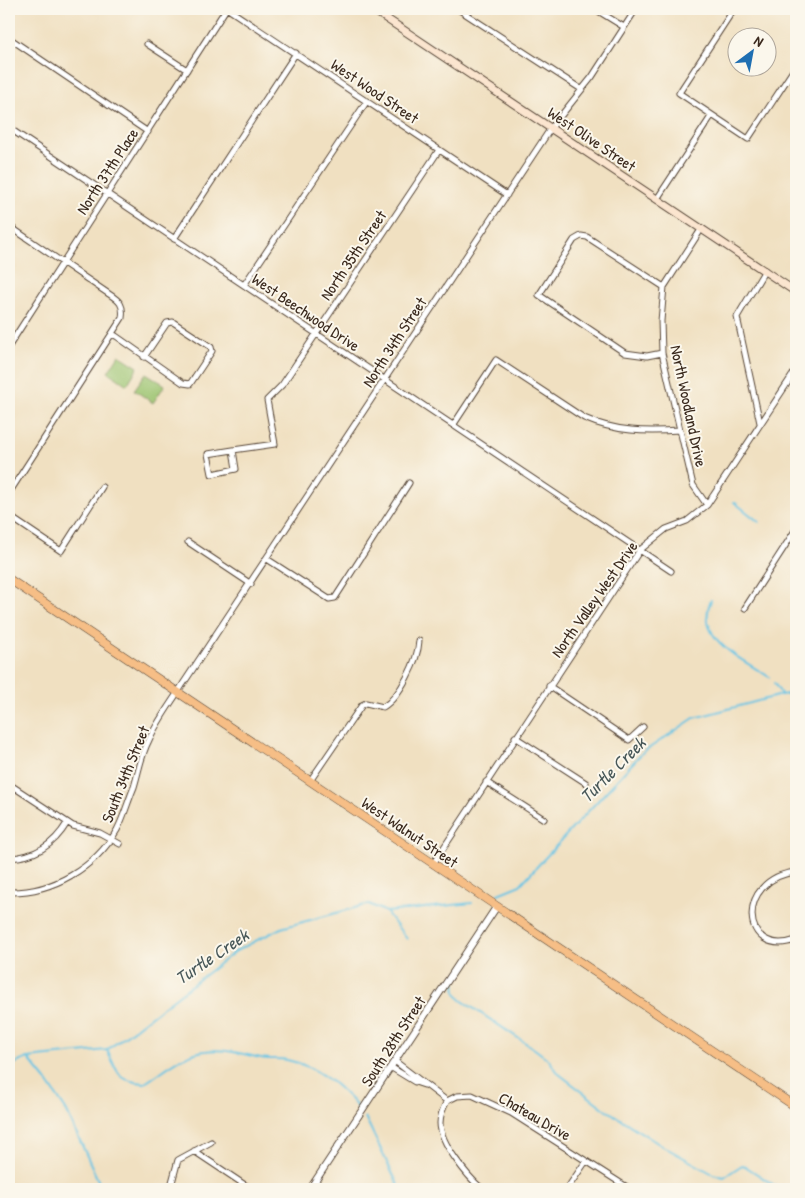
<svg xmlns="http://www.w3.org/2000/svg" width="805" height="1198" viewBox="0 0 805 1198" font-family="'Patrick Hand',sans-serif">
<rect width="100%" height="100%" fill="#fbf7ec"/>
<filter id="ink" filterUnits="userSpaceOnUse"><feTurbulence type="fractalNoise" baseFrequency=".02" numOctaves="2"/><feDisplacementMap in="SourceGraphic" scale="10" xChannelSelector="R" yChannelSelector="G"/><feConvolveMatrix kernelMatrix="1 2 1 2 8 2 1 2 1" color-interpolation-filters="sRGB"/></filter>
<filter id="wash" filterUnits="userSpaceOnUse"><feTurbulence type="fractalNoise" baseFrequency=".0096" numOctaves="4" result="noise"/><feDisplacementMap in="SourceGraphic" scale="20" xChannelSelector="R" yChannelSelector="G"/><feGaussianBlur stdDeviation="1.12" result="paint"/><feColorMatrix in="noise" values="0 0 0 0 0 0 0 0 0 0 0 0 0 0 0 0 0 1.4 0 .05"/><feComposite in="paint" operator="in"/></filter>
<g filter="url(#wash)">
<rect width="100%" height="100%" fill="#f0e0c1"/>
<path fill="#9ac26d" stroke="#6a7646" d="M119,355L138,367L127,385L108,372Z
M146,373L165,385L153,403L134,390Z"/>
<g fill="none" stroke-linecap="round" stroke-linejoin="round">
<path stroke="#66c4e4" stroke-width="2" d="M734,502L759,522
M711,600C694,640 743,659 769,677
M774,683L781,694
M498,894L520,885L642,753L694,718L781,695L796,693
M386,912L407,939
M455,981L456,993L461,1000L536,1050L549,1060L559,1074L605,1109L659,1144L713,1174L724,1177L742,1165L745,1166L780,1189
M107,1050C118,1073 117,1081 145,1083C164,1071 181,1054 205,1051C224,1048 243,1054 261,1058C271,1060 279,1058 287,1060C316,1066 341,1087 359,1109
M29,1059L46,1080L66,1110L102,1189
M9,1066L28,1058L107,1050L236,951L281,928L369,904L386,912L472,903
M365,1117L400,1189"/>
</g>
</g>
<g filter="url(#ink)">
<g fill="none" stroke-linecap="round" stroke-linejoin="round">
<g stroke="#564536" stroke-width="7">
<path id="minor" d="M228,9L507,195
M458,9L581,89
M595,9L624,27
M734,9L679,93L748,139L796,66
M9,38L148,132
M147,44L187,70
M9,128L671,571
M657,199L712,115
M9,226L109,294C120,301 124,305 122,318L9,493
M702,228L664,287L661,321L662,353L680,430L693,485L707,505
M174,239L296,53
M244,285L367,101
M112,334L116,336L183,383L190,384L212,351L211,347L173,322L167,323L144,357
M9,346L226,9
M662,353L647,356L625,353L539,295L574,240L581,236L587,237L664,287
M760,423L737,317L765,270
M454,424L496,360L584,418C616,432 645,432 680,430
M233,450L208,454L212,474L236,469L233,450L275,444L267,400L282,385L439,150
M9,516L61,551L102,487
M188,542L251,584
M267,559L329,599L335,598L409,483
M745,608L796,529
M549,686L629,740L643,727
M515,737L586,783
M310,781L362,705L366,703L383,707C400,697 418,660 419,641
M486,782L544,819
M9,784L73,826L100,833L120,844
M9,858C35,857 54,845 67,823
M433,864L640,550L666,529L687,521L707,505L796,370
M796,872C735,878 740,959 796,940
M9,892C52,893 95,868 117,830C124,817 128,801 134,787C139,771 141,755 149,740C158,720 172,702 183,684L551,128L592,77L636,9
M396,1062L447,1101L457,1096L472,1095L511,1113L630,1189
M392,1068L415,1082L424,1085
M447,1101C443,1108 440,1115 440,1123C440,1143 467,1176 482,1189
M194,1151L251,1189
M186,1189L171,1186L178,1160L211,1142
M567,1189L586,1161"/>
</g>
<g stroke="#564536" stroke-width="8">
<path id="tertiary" d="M310,1189L497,906"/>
</g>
<g stroke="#564536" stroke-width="9">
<path id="secondary" d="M372,9L796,292"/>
</g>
<g stroke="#564536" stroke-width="9">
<path id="primary" d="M9,579L796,1107"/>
</g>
<use href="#minor" stroke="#fff" stroke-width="5"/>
<use href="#tertiary" stroke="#fff" stroke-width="6"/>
<use href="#secondary" stroke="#fbe5cf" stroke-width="7"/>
<use href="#primary" stroke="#f6be86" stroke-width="8"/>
</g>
</g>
<g text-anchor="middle" stroke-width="4" stroke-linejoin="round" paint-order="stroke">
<g font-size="16" fill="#3b2a1e" stroke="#fbf7ec">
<text transform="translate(375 91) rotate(34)" y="6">West Wood Street</text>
<text transform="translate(592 139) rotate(34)" y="6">West Olive Street</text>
<text transform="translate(107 171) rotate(-57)" y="6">North 37th Place</text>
<text transform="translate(353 255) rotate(-56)" y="6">North 35th Street</text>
<text transform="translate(306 312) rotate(34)" y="6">West Beechwood Drive</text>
<text transform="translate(394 342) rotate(-57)" y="6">North 34th Street</text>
<text transform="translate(689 406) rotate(78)" y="6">North Woodland Drive</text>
<text transform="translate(594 599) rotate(-55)" y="6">North Valley West Drive</text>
<text transform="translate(125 774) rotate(-68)" y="6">South 34th Street</text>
<text transform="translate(410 832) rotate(34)" y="6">West Walnut Street</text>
<text transform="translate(393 1041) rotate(-57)" y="6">South 28th Street</text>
<text transform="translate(535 1116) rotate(30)" y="6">Chateau Drive</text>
</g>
<g font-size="18" font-style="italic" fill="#485859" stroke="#fbf7ec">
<text transform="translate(613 770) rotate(-45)" y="6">Turtle Creek</text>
<text transform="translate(212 957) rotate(-34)" y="6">Turtle Creek</text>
</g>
</g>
<rect width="805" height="1198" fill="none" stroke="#fbf7ec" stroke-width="30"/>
<g transform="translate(752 52) rotate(32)"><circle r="24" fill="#fbf7ec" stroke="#aea59a"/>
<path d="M0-4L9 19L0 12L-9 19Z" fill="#1f6fb2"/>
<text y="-8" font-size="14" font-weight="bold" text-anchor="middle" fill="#3b2a1e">N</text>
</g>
</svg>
